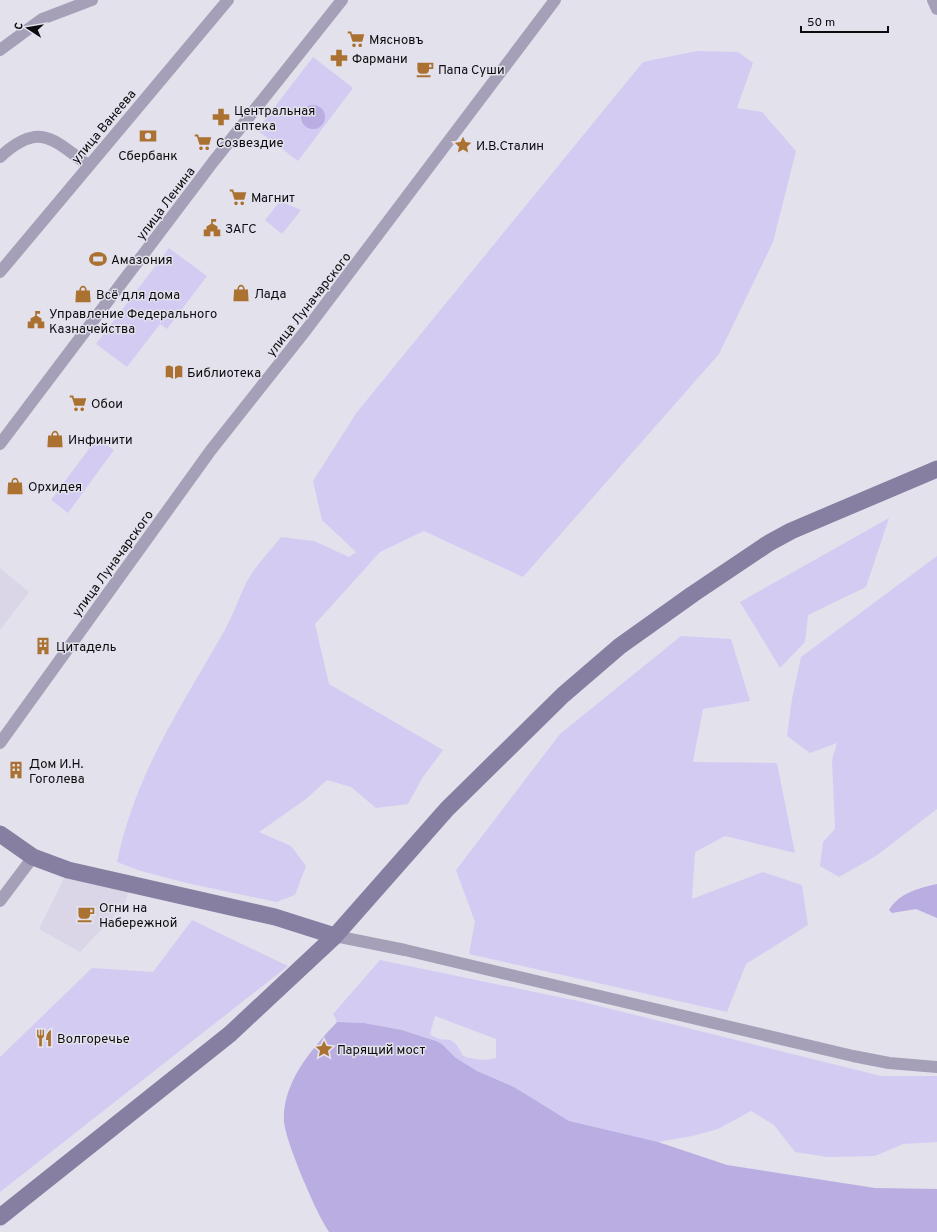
<svg xmlns="http://www.w3.org/2000/svg" width="937" height="1232" viewBox="0 0 937 1232" font-family="Overpass,sans-serif">
<rect width="100%" height="100%" fill="#e3e1ec"/>
<path fill="#dad6e8" d="M0,568L29,592L0,630Z
M68,870L131,884L124,906L80,952L39,929Z"/>
<path fill="#d4cbf3" fill-rule="evenodd" d="M697,51L738,52L753,63L737,108L762,112L796,151L773,242L719,354L523,577L424,531L380,552L315,624L329,684L443,750L423,777L408,804L376,808L351,787L327,780L306,799L259,832L291,846L306,866L295,895L276,902L187,883L141,871L117,862C135,775 179,710 222,635C232,618 238,600 246,583C255,566 270,551 281,537L314,541L349,557L356,552L322,520L313,481L357,412L643,62Z
M313,57L353,88L298,161L257,130Z
M280,201L301,210L282,234L265,220Z
M169,248L207,276L167,329L160,324L127,367L96,344Z
M97,438L114,450L68,513L51,500Z
M889,518L866,587L808,615L805,642L780,668L740,602Z
M937,556V809L876,856L839,877L820,866L823,842L835,829L832,760L837,743L810,753L787,736L792,699L801,657Z
M681,636L731,639L750,701L703,709L693,762L777,763L795,853L725,836L695,852L692,899L763,872L802,885L808,925L746,964L727,1012L469,954L475,922L456,870L560,734Z
M192,920L288,966L0,1192V1057L92,968L153,972Z
M380,960L583,1002L881,1076H937V1142L903,1144L875,1156L828,1157L795,1152L774,1125L751,1111L718,1129L692,1136L658,1142L611,1132L568,1121L514,1087L477,1071L456,1058L442,1044L436,1041L402,1030L364,1023L337,1022L333,1014ZM435,1016L496,1039V1058C484,1061 475,1060 463,1056C450,1029 447,1047 430,1034Z"/>
<path fill="#b9ade2" d="M301 117a12 12 0 1 1 24 0a12 12 0 1 1-24 0Z
M937,884V918L916,909L892,913L889,910C899,893 919,888 937,884Z
M337,1022L364,1023L402,1030L436,1041L442,1044L456,1058L477,1071L514,1087L569,1121L658,1142L727,1165L875,1188L937,1189V1232H329C318,1215 310,1195 302,1177C296,1161 286,1138 284,1122C282,1082 312,1049 337,1022Z"/>
<g fill="none" stroke-linecap="round" stroke-linejoin="round">
<path stroke="#a5a0b7" stroke-width="12" d="M933,0L937,9
M0,50L42,19L92,0
M0,157C39,121 53,139 88,165
M0,272L228,0
M0,444L213,162L342,0
M0,743L211,450L306,330L555,0
M0,901L33,857
M335,936L405,950L853,1056L889,1063L937,1067"/>
<path stroke="#877fa1" stroke-width="17" d="M0,834L33,857L68,870L275,917L335,936
M0,1217L230,1034L335,936L447,809L563,695L620,646L693,594L769,543L791,531L937,469"/>
</g>
<defs>
<g id="supermarket-bare" transform="scale(1.38)"><path d="M-6-5.5h2.5l.6 2H6L4.5 2H-2.5L-4.4-4H-6ZM-1.5 3.2a1.3 1.3 0 1 0 .1 0ZM3 3.2a1.3 1.3 0 1 0 .1 0Z" fill="#aa7130" stroke="#e3e1ec" stroke-width="2.5" paint-order="stroke"/></g>
<g id="pharmacy-bare" transform="scale(1.38)"><path d="M-2-6h4v4h4v4h-4v4h-4v-4h-4v-4h4Z" fill="#aa7130" stroke="#e3e1ec" stroke-width="2.5" paint-order="stroke"/></g>
<g id="cafe-bare" transform="scale(1.38)"><path d="M-5.5-4.5H6V0H3Q3 3.5 0 3.5H-2.5Q-5.5 3.5-5.5 0ZM3-3.2v2h1.7v-2ZM-6 4.5H4V6H-6Z" fill="#aa7130" stroke="#e3e1ec" stroke-width="2.5" paint-order="stroke"/></g>
<g id="bank-bare" transform="scale(1.38)"><path d="M-6-4H6V4H-6ZM0-2.3a2.3 2.3 0 1 0 0 4.6a2.3 2.3 0 1 0 0-4.6Z" fill="#aa7130" stroke="#e3e1ec" stroke-width="2.5" paint-order="stroke"/></g>
<g id="sight-bare" transform="scale(1.38)"><path d="M0-6L1.8-2.2L6-1.7L2.9 1.2L3.7 5.4L0 3.3L-3.7 5.4L-2.9 1.2L-6-1.7L-1.8-2.2Z" fill="#aa7130" stroke="#e3e1ec" stroke-width="2.5" paint-order="stroke"/></g>
<g id="civic-bare" transform="scale(1.38)"><path d="M-.6-6.5H3V-4.5H.6V-3L4-1V1h2V6H-6V1h2V-1L-.6-3ZM-1.2 2.5V6h2.4V2.5Z" fill="#aa7130" stroke="#e3e1ec" stroke-width="2.5" paint-order="stroke"/></g>
<g id="stadium-bare" transform="scale(1.38)"><path d="M0-5a6.5 5 0 1 0 0 10a6.5 5 0 1 0 0-10ZM-3.5-1.8h7v3.6h-7Z" fill="#aa7130" stroke="#e3e1ec" stroke-width="2.5" paint-order="stroke"/></g>
<g id="shop-bare" transform="scale(1.38)"><path d="M-5-2.5h2.3a2.7 3.5 0 0 1 5.4 0H5L5.5 6h-11ZM-1.5-2.5h3a1.5 2.3 0 0 0-3 0Z" fill="#aa7130" stroke="#e3e1ec" stroke-width="2.5" paint-order="stroke"/></g>
<g id="library-bare" transform="scale(1.38)"><path d="M-6-4Q-3-5.5-.7-3.5V5Q-3 3-6 4ZM6-4Q3-5.5 .7-3.5V5Q3 3 6 4Z" fill="#aa7130" stroke="#e3e1ec" stroke-width="2.5" paint-order="stroke"/></g>
<g id="building-bare" transform="scale(1.38)"><path d="M-4-6H4V6H1V3H-1V6H-4ZM-2.5-4.3h1.7v1.8h-1.7ZM.8-4.3h1.7v1.8H.8ZM-2.5-1h1.7V.8h-1.7ZM.8-1h1.7V.8H.8Z" fill="#aa7130" stroke="#e3e1ec" stroke-width="2.5" paint-order="stroke"/></g>
<g id="restaurant-bare" transform="scale(1.38)"><path d="M-5-6h1v4h1v-4h1v4h1v-4h1v5L-1.5 .5V6h-2V.5L-5-1ZM5-6V6H3V1.5H1.5Q1.5-4 5-6Z" fill="#aa7130" stroke="#e3e1ec" stroke-width="2.5" paint-order="stroke"/></g>
</defs>
<g fill-rule="evenodd">
<use href="#supermarket-bare" x="356" y="39"/>
<use href="#pharmacy-bare" x="339" y="58"/>
<use href="#cafe-bare" x="425" y="69"/>
<use href="#pharmacy-bare" x="221" y="117"/>
<use href="#bank-bare" x="148" y="136"/>
<use href="#supermarket-bare" x="203" y="142"/>
<use href="#sight-bare" x="463" y="145"/>
<use href="#supermarket-bare" x="238" y="197"/>
<use href="#civic-bare" x="212" y="228"/>
<use href="#stadium-bare" x="98" y="259"/>
<use href="#shop-bare" x="241" y="293"/>
<use href="#shop-bare" x="83" y="294"/>
<use href="#civic-bare" x="36" y="320"/>
<use href="#library-bare" x="174" y="372"/>
<use href="#supermarket-bare" x="78" y="403"/>
<use href="#shop-bare" x="55" y="439"/>
<use href="#shop-bare" x="15" y="486"/>
<use href="#building-bare" x="43" y="646"/>
<use href="#building-bare" x="16" y="770"/>
<use href="#cafe-bare" x="86" y="914"/>
<use href="#restaurant-bare" x="44" y="1038"/>
<use href="#sight-bare" x="324" y="1049"/>
</g>
<g text-anchor="middle" stroke-width="3" stroke-linejoin="round" paint-order="stroke">
<g font-size="13" fill="#0c0b0e" stroke="#e3e1ec" text-anchor="start">
<text x="369" y="44">Мясновъ</text>
<text x="352" y="63">Фармани</text>
<text x="438" y="74">Папа Суши</text>
<text x="234" y="115">Центральная<tspan x="234" dy="15">аптека</tspan></text>
<text x="216" y="147">Созвездие</text>
<text x="476" y="150">И.В.Сталин</text>
<text x="148" y="160" text-anchor="middle">Сбербанк</text>
<text x="251" y="202">Магнит</text>
<text x="225" y="233">ЗАГС</text>
<text x="111" y="264">Амазония</text>
<text x="254" y="298">Лада</text>
<text x="96" y="299">Всё для дома</text>
<text x="49" y="318">Управление Федерального<tspan x="49" dy="15">Казначейства</tspan></text>
<text x="187" y="377">Библиотека</text>
<text x="91" y="408">Обои</text>
<text x="68" y="444">Инфинити</text>
<text x="28" y="491">Орхидея</text>
<text x="56" y="651">Цитадель</text>
<text x="29" y="768">Дом И.Н.<tspan x="29" dy="15">Гоголева</tspan></text>
<text x="99" y="912">Огни на<tspan x="99" dy="15">Набережной</tspan></text>
<text x="57" y="1043">Волгоречье</text>
<text x="337" y="1054">Парящий мост</text>
</g>
<g font-size="13" fill="#0c0b0e" stroke="#e3e1ec">
<text transform="translate(103 126) rotate(-50)" y="5">улица Ванеева</text>
<text transform="translate(165 203) rotate(-53)" y="5">улица Ленина</text>
<text transform="translate(308 304) rotate(-52)" y="5">улица Луначарского</text>
<text transform="translate(112 563) rotate(-54)" y="5">улица Луначарского</text>
</g>
</g>
<g transform="translate(28 28) rotate(282)" stroke="#e3e1ec" stroke-width="3" paint-order="stroke">
<path d="M0-3L7 15L0 10L-7 15Z" fill="#0c0b0e"/>
<text y="-6" font-size="11" font-weight="bold" text-anchor="middle" fill="#0c0b0e">С</text>
</g>
<path d="M801 26v6h87v-6" fill="none" stroke="#0c0b0e" stroke-width="2"/>
<text x="807" y="26" font-size="12" fill="#0c0b0e" stroke="#e3e1ec" stroke-width="3" paint-order="stroke">50 m</text>
</svg>
